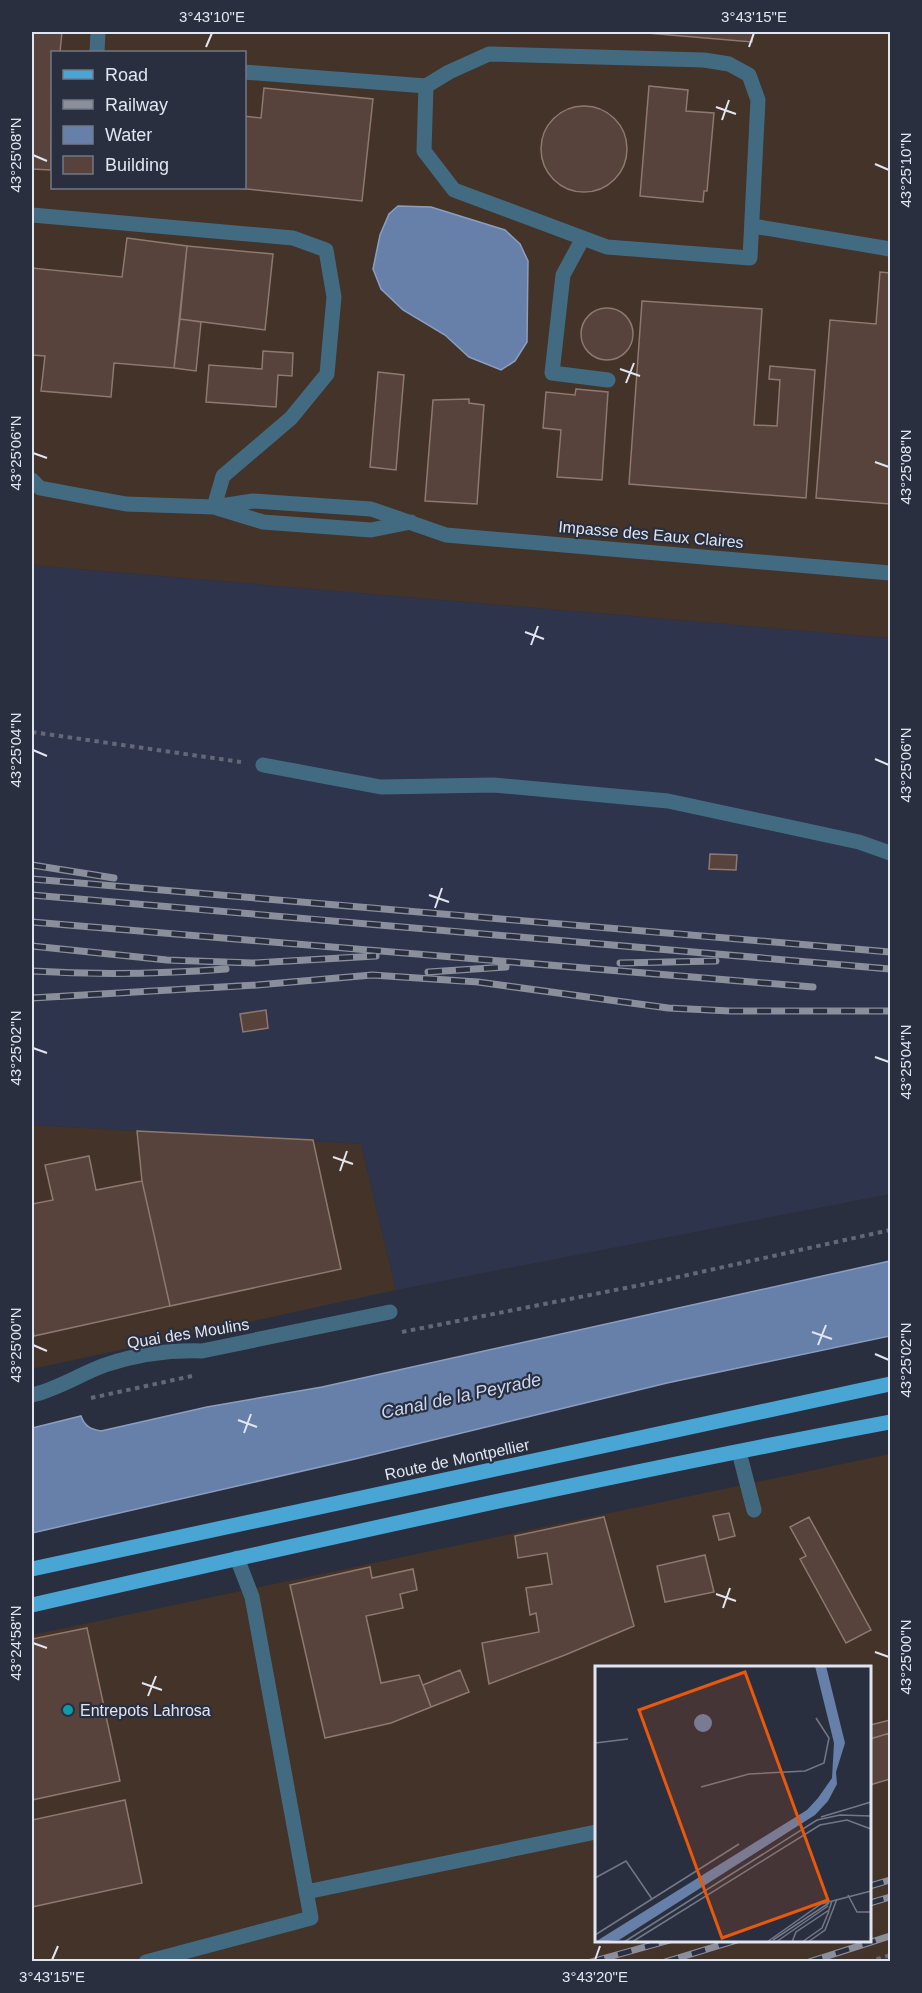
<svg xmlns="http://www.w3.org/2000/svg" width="922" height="1993" viewBox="0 0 922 1993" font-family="Arial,sans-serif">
<rect width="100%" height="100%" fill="#2a2f3f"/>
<path fill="#2e344b" d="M32,565L890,638V1194L396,1290L361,1144L32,1125Z"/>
<path fill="#433328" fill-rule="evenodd" d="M32,32H890V638L32,565ZM52,52H244V188H52Z
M32,1125L361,1144L396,1290L32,1369Z
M890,1454V1961H32V1635ZM596,1668H870V1940H596Z"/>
<path fill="#6780aa" stroke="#8c9ebf" stroke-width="1.5" d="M398,206L431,207L505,230L520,244L528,261L527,342L515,361L501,370L469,357L445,335L403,310L381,289L373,269L380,235L389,214Z
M890,1261V1336L667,1383L355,1459L32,1533V1428L81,1416C85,1427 91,1429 101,1431L207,1407L322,1387Z"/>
<path fill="#57433b" stroke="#8e786f" stroke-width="1.5" d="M32,32H62L60,52H52L51,170L32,169Z
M635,32H753L752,42Z
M649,86L688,90L686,111L714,113L707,191H704L703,202L640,196Z
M264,88L373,99L362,201L238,188H244V116L261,118Z
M541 149a43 43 0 1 1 86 0a43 43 0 1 1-86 0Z
M127,238L187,246L174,368L114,363L111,397L41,391L45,356L32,355V268L122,277Z
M187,246L273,254L265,330L180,319Z
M880,272L890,273V504L816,498L830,320L876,324Z
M642,301L762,309L754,425L777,426L780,380L769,379L770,366L815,370L806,498L629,484Z
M581 334a26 26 0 1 1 52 0a26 26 0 1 1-52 0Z
M180,319L201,322L196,371L174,368Z
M263,351L293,353L292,376L278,375L276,407L206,402L209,365L262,369Z
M378,372L404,375L396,470L370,467Z
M576,389L608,392L602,480L557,477L561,430L543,428L546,392L575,395Z
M469,399V403L484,405L477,504L425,501L433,400Z
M710,854L737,855L736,870L709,869Z
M266,1010L268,1028L243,1032L240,1014Z
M137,1131L313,1140L341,1269L170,1306L142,1181Z
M89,1156L96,1190L142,1181L170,1306L34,1336L32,1325V1204L53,1200L45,1165Z
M729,1513L735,1536L719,1540L713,1516Z
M604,1517L634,1626L565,1655L489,1684L482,1643L539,1632L536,1613L530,1615L526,1588L552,1584L547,1553L518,1558L515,1536Z
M809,1517L871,1630L846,1643L800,1559L806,1556L790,1527Z
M705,1555L714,1592L665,1602L657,1566Z
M370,1567L372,1578L413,1569L417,1590L400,1594L403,1608L366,1616L381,1683L419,1675L431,1707L391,1723L325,1738L290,1585Z
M87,1628L120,1781L32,1800V1639Z
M460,1670L469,1692L431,1707L423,1685Z
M890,1720V1733L870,1739V1725Z
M890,1733V1779L870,1785V1739Z
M125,1800L142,1883L32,1907V1820Z"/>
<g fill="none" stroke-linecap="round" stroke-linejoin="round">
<path stroke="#636877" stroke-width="4" stroke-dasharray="4.5 4.5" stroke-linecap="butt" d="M32,732L241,762
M402,1332L656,1282L890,1230
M91,1398L192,1376
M868,1962L890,1955"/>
<path stroke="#426b82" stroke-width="15" d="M97,52L98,32
M489,54L704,60L729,64L749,75L758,100L750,258L607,247L454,190L424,151L426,86L449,72Z
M244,72L426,86
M32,215L293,238L326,250L334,297L327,374L291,418L223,476L214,507L126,504L40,488L32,480
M753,226L890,249
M583,238L563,275L552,373L608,380
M411,522L371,530L263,522L214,507L253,501L371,509L446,535L890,573
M263,765L381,787L494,785L668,801L859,842L890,853
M32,1395C58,1389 80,1374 105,1365C135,1355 170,1350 202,1351L390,1312
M739,1452L754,1510
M306,1892L596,1832
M146,1962L311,1918L252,1597L237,1558"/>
<path stroke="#49a5d4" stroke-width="15" d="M32,1569L890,1384
M32,1605C317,1540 603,1476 890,1422"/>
<g stroke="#8b8f9c" stroke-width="7">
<path id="rail" d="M32,865L114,878
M32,879L890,952
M32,895L890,969
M32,922L813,987
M32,946L167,960L253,963L376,956
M620,963L716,961
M32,971C97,975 161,974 226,969
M428,972L506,967
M32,998L257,985L372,975L478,982L668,1008L730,1011H890
M870,1886L890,1880
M870,1903L890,1897
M591,1962L670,1940
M665,1962L737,1940
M809,1962L890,1936"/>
</g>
<use href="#rail" stroke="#2a2f3f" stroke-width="4.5" stroke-dasharray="14" stroke-linecap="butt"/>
</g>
<path fill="none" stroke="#e1e5f0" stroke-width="2" d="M206,47L212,33M749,47L754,33M716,107L736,114M722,120L729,100M33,155L47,161M875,164L889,170M620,369L640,376M626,383L634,363M33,453L47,458M875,462L889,467M525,632L544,639M531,645L538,626M33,750L47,756M875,759L889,765M429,895L449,902M435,908L442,888M33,1048L47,1053M875,1057L889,1062M333,1157L353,1164M340,1171L347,1151M812,1332L832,1339M33,1345L47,1351M818,1345L826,1325M875,1354L889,1360M238,1420L257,1427M244,1433L251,1414M716,1594L736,1601M723,1608L730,1588M33,1643L47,1648M875,1652L889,1657M142,1683L162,1690M148,1696L156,1676M52,1960L58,1946M595,1960L600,1946"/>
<circle fill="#0f9aa8" stroke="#2a2f3f" stroke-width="2" cx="68" cy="1710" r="6"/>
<g text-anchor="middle" stroke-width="4.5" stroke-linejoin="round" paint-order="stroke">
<g font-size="16" fill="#e1e5f0" stroke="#2a2f3f">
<text transform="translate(651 534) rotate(5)" y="6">Impasse des Eaux Claires</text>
<text transform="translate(188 1333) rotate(-9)" y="6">Quai des Moulins</text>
<text transform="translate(457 1459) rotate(-12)" y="6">Route de Montpellier</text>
</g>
<g font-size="16" fill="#e1e5f0" stroke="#2a2f3f" text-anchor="start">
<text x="80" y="1716">Entrepots Lahrosa</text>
</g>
<g font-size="18" font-style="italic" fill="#c9d9f4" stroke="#2a2f3f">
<text transform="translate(461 1396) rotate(-12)" y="6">Canal de la Peyrade</text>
</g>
</g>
<g transform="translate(595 1666)">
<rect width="276" height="276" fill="#2a2f3f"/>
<path d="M220,0H231L250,77L241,106L242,118L233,135L220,149L24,274L0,276L212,144L223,132L237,112L239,77ZM99 57a9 9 0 1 1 18 0a9 9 0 1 1-18 0Z" fill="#6780aa"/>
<path fill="none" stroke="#737886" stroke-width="1.5" d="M0,77L33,73M106,121L154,108L210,105L229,97L234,72L221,52M226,151L276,136M0,212L31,195L57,233M253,229L262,246H276M0,269L144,178M178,274L234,237M29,276L222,154L245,149L276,150M37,276L225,159L252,154L276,163M172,276L226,238L276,225M181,276L233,240M197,276L201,266L234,244L237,235M207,276L227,262L234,245M213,276L230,264L242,233"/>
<path fill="#e8590c" fill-opacity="0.15" stroke="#e8590c" stroke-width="3" d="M150,6L233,234L127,272L44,44Z"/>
<rect width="276" height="276" fill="none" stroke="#e1e5f0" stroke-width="3"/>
</g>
<rect width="922" height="1993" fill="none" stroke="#2a2f3f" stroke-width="66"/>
<rect x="51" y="51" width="195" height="138" fill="#2a2f3f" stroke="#737886" stroke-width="1.5"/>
<rect x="63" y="70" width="30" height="9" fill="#49a5d4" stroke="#737886" stroke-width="1.5"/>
<text x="105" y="81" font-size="18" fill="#e1e5f0">Road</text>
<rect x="63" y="100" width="30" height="9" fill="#8b8f9c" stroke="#737886" stroke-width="1.5"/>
<text x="105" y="111" font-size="18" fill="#e1e5f0">Railway</text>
<rect x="63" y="126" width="30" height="18" fill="#6780aa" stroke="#737886" stroke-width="1.5"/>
<text x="105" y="141" font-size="18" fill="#e1e5f0">Water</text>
<rect x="63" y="156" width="30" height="18" fill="#57433b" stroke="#737886" stroke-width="1.5"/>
<text x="105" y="171" font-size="18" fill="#e1e5f0">Building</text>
<rect x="33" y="33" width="856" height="1927" fill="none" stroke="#e1e5f0" stroke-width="2"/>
<g font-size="15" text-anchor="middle" fill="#e1e5f0">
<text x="212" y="22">3°43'10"E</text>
<text x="754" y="22">3°43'15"E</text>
<text transform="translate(16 155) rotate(-90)" y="5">43°25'08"N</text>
<text transform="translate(906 170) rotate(-90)" y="5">43°25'10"N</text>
<text transform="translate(16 453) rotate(-90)" y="5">43°25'06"N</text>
<text transform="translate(906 467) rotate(-90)" y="5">43°25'08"N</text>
<text transform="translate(16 750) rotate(-90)" y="5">43°25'04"N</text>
<text transform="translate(906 765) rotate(-90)" y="5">43°25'06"N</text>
<text transform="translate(16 1048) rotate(-90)" y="5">43°25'02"N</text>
<text transform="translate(906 1062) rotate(-90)" y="5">43°25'04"N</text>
<text transform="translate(16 1345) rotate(-90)" y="5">43°25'00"N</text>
<text transform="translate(906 1360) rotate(-90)" y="5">43°25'02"N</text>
<text transform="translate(16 1643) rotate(-90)" y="5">43°24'58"N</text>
<text transform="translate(906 1657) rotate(-90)" y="5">43°25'00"N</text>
<text x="52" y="1982">3°43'15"E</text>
<text x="595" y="1982">3°43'20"E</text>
</g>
</svg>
